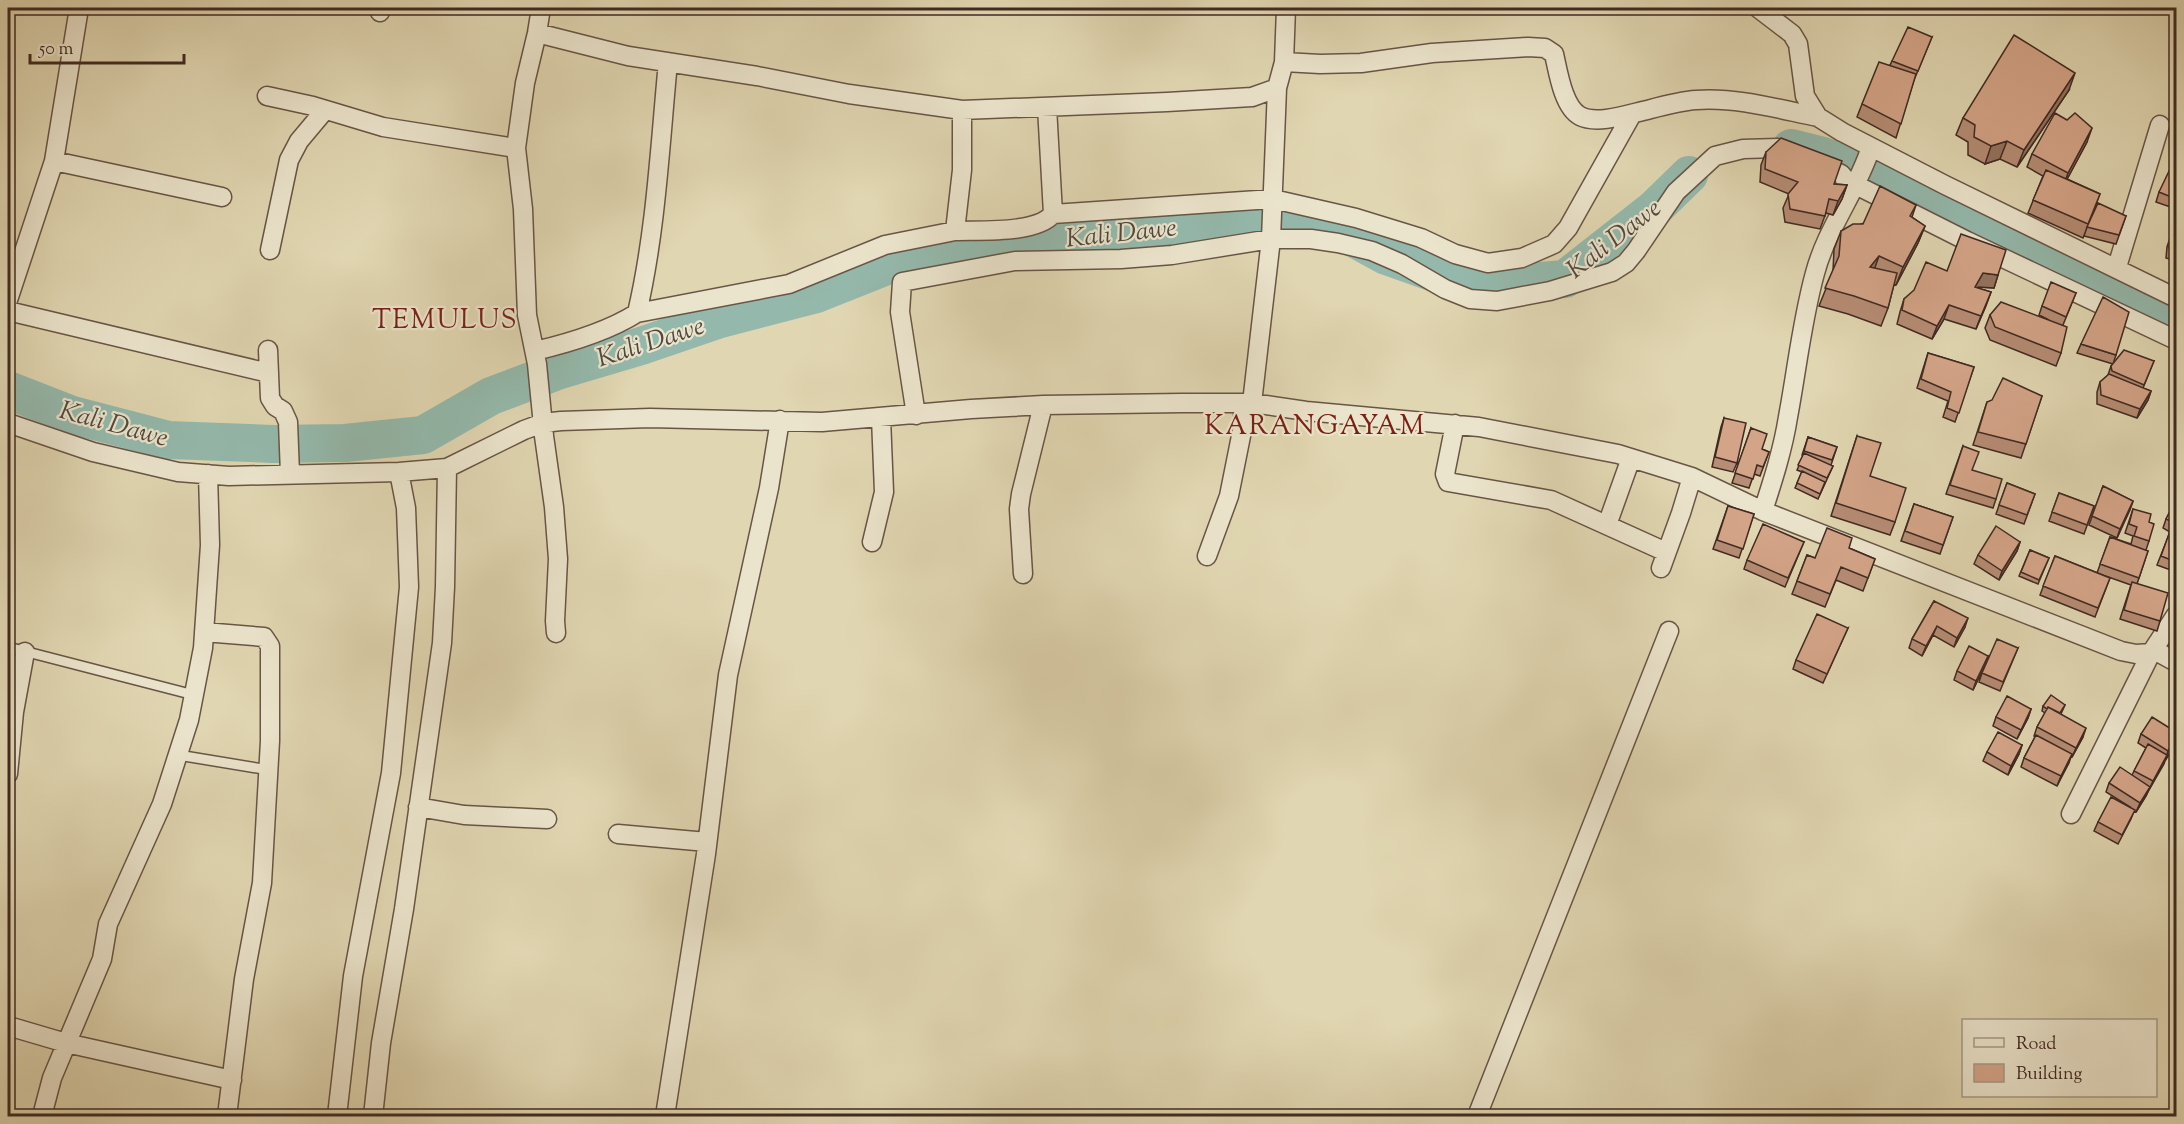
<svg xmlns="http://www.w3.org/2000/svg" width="2184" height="1124" viewBox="0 0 2184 1124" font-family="'Sorts Mill Goudy',serif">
<rect width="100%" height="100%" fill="#e0d6b1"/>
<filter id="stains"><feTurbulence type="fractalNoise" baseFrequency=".00333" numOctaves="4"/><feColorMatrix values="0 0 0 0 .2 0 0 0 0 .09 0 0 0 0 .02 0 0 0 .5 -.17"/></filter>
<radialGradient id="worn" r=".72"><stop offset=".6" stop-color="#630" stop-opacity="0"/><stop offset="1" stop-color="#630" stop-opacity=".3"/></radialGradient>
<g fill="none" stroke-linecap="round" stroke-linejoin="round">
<path stroke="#94b9ac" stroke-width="38" d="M1791,148L1823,156L1872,175L1947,213L2176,317
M8,390L72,415L168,440L273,444L345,443L423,435L491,396L560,370L641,346L720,319L816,294L899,261L981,243L1104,235L1268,214L1328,224L1384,255L1460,282L1511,283L1565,279L1653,210L1689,175"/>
<g stroke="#685546" stroke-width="12">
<path id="lane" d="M8,647L194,695
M178,755L269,770"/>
</g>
<g stroke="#685546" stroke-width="21">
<path id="street" d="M541,8L537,33L525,83L516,148L523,209L527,315L537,364L544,436L554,507L558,559L555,621L556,633
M1758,8L1792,34L1798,44L1805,96L1818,117L1842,132L1945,185L2176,298
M380,12L381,8
M537,33L628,56L757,76L849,94L962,110L1167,102L1252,97L1277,88L1284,62L1286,8
M1284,62L1320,64L1361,63L1432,53L1528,47L1545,48L1554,54C1558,71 1563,107 1580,116C1597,125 1629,114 1647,110C1662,106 1680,101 1696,100C1737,97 1778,109 1818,117
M267,96L313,106L383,127L516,148
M54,161L222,197
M1818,163L1841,174L1846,180L1967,241L2176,340
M1053,214L1273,199L1356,218L1421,238L1455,254L1488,263L1522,258L1554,244L1568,228L1632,114
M955,231C980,230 1036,234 1053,214L1047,107
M270,250L289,160L299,141L325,110
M2117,267L2160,125
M8,300L54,161L79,8
M8,311L269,373
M637,313L789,284L885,245L955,231L962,170V110
M268,350L270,398L275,406L283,411L288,422L290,474
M535,351C569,343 607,332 637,313C656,232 660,145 668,62
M1252,403L1271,239L1277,88
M916,415L900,312L902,282L1015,261L1121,259L1172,255L1271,239H1311L1338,243L1372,251L1402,264L1445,289L1470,299L1497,301L1550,291L1612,272L1626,263L1636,251L1676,192L1715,156L1743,149L1778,148L1792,153
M8,423L93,452L178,472L229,476L399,472L447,468L524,430L543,423L561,421L650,418L822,422L971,409L1043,405L1182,403H1252L1306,411L1479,427L1618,454L1692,477L1763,511L2121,651L2136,654L2151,653L2176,615
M1455,424L1445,474L1448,482L1551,500L1666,552
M1763,511C1773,480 1783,449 1788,417C1797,369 1802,320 1815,273C1827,228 1857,191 1871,147
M1607,525L1631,458
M872,542L884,492L881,418
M1207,556L1229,496L1242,431L1244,403
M1661,568L1681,513L1692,477
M1023,574L1019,509L1021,494L1043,405
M204,632L264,637L270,646V741L262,883L244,979L227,1116
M2154,650L2176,662
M8,774L14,712L25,652
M418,807L464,815L547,819
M2071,814L2151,653
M618,834L707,842
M8,1026L66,1043L232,1080
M42,1116L52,1078L102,959L108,924L162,804L189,720L203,648L210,545L208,474
M337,1116L353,976L391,773L409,587L406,508L399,472
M373,1116L381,1043L404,909L442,643L445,587L447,468
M665,1116L706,854L728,675L769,488L780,420
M1477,1116L1669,631"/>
</g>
<use href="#lane" stroke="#ebe4cc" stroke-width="9"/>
<use href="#street" stroke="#ebe4cc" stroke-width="18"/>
</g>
<path fill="#b68d75" stroke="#402a22" stroke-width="1.5" d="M1932,37L1914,80L1896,138L1857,117L1862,104L1890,65L1892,61Z
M2069,90L2017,167L2000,159L1985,164L1968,155V142L1956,135L1963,118Z
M2087,142L2067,179L2100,194L2083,238L2028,213L2043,176L2027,167L2032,154Z
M1766,152L1834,184L1847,185L1842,199L1833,215L1826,213L1820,229L1785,222L1783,208L1789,194L1760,182L1761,165Z
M2176,169V209L2156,202L2159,192Z
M1916,205L1912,217L1925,226L1918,243L1896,285L1894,284L1888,308L1881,326L1848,314L1819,306L1833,271L1834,249L1841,231Z
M2126,216L2116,244L2084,236L2087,227Z
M2176,231V261L2166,258L2167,247L2170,238Z
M1947,271L1998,275L1994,288L1978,287L1977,288L1991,292L1976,329L1944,319L1932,339L1897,324L1900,312L1904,299Z
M2076,293L2063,325L2061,353L2056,366L1990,340L1985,328L1990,315L2049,320L2039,315L2042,306Z
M2081,344L2116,355L2113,364L2077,353Z
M1928,353L1974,367L1955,422L1943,417L1948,401L1917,388Z
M2154,361L2143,388L2151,391L2148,400L2137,418L2097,404V392L2100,382L2108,375L2111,366Z
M2042,396L2021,458L1973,445L1987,402Z
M1724,418L1737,463L1733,472L1712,467L1721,427Z
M1751,428L1762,449L1769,452L1760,476L1754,474L1749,488L1732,483Z
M1857,436L1870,476L1895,522L1890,535L1831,516Z
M1808,437L1837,447L1831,465L1833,466L1818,499L1795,488L1802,472L1797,470L1803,456L1802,455Z
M1963,446L1972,470L1996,499L1993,508L1946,494Z
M2007,483L2035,494L2024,524L1996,514Z
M2103,486L2133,501L2117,538L2089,525Z
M2059,493L2094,506L2084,534L2049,521Z
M1914,504L1953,517L1940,554L1901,541Z
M2176,505V572L2157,565L2170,532L2163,528L2166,519Z
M1728,506L1754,514L1739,558L1713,549Z
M2133,509L2149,522V541L2146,550L2148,551L2137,584L2160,621L2157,631L2120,619L2131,585L2097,573L2110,537L2131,544L2133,536L2125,533Z
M1804,542L1785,587L1744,569L1747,560Z
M2020,542L2017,551L1999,580L1974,564L1978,555Z
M1849,548L1875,559L1863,591L1836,580L1825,607L1792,594L1807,555L1815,558Z
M2030,550L2049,558L2038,584L2019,576Z
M2055,556L2110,578L2095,617L2040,595Z
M1934,601L1965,627L1954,647L1933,635L1922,656L1909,648L1912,639Z
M1848,628L1823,683L1793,669L1796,660Z
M2018,648L2000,691L1979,682L1982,673Z
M1988,656L1985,665L1973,690L1954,680L1957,671Z
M2065,705L2061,714L2083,737L2072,757L2071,756L2057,786L2021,767L2024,758L2035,737L2034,736L2037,727L2045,713L2042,711L2043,706Z
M2031,709L2028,718L2017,739L1993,726L1996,717Z
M2141,734L2176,743L2165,760L2149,790L2146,796L2136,812L2134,811L2131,819L2118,844L2094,831L2098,822L2130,807L2106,792L2109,783L2132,775L2146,748L2138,743Z
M2022,745L2019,754L2008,775L1983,761L1987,752Z"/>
<path fill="#94735f" stroke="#402a22" stroke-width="1.5" d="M2075,73L2069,90L2017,167L2024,150Z
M2092,128L2087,142L2063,187L2068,173Z
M2007,141L2000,159L1985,164L1991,146Z
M1847,185L1842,199L1833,215L1838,201Z
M1925,226L1918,243L1896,285L1903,267Z
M1879,256L1873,273L1870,267Z
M1983,273L1998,275L1994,288L1978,287L1970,301L1975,287Z
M1991,292L1986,306L1976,329L1981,316Z
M1949,305L1944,319L1932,339L1937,326Z
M2151,391L2148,400L2137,418L2140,409Z
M2133,501L2130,510L2117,538L2120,529Z
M2020,542L2017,551L1999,580L2002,571Z
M1968,618L1965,627L1954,647L1957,638Z
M1937,626L1933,635L1922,656L1926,646Z
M1988,656L1985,665L1973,690L1976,681Z
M2031,709L2028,718L2017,739L2021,730Z
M2086,728L2083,737L2072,757L2076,748Z
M2176,738V743L2165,761L2168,751Z
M2022,745L2019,754L2008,775L2011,766Z
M2072,754L2069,763L2057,786L2061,776Z
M2167,755L2164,764L2149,790L2153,781Z
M2150,787L2146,796L2136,812L2140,803Z"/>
<path fill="#d4a488" stroke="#402a22" stroke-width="1.5" d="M1908,27L1932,37L1918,71L1892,61Z
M2014,35L2075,73L2024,150L2007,141L1991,146L1974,137L1975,125L1963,118Z
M1879,62L1916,74L1901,124L1862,104Z
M2055,113L2067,120L2075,113L2092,128L2068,173L2032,154Z
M1781,138L1842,161L1834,184L1847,185L1838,201L1829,199L1825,216L1790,209L1788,194L1798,182L1765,169L1766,152Z
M2171,167L2176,169V199L2159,192Z
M2046,170L2100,194L2088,224L2033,200Z
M1880,186L1916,205L1910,216L1925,226L1903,267L1879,256L1870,267L1897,273L1888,308L1854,296L1825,288L1839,256L1841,231L1853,224H1863Z
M2098,203L2126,216L2119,235L2087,227Z
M2176,231V251L2169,248L2170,238Z
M1961,234L2006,250L1998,275L1983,273L1975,287L1991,292L1981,316L1949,305L1937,326L1902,310L1904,299L1914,290L1926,262L1947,271Z
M2051,282L2076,293L2066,317L2042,306Z
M2103,297L2129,312L2116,355L2081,344Z
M2001,302L2067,327L2061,353L1995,327L1990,315Z
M2124,350L2154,361L2144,385L2112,371L2111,366Z
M1928,353L1974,367L1959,413L1947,408L1951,392L1921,379Z
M2109,374L2151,391L2140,409L2101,395L2100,382Z
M2003,378L2042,396L2026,444L1978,432L1987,402L1992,400Z
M1724,418L1746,423L1737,463L1715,457Z
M1751,428L1767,434L1762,449L1769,452L1763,467L1757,465L1753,479L1735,473Z
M1857,436L1881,443L1870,476L1906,488L1895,522L1836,503Z
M1808,437L1837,447L1832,460L1804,451Z
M1963,446L1979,452L1972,470L2002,479L1996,499L1950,485Z
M1804,453L1833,466L1827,478L1798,465Z
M1802,471L1825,482L1820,494L1797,483Z
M2007,483L2035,494L2027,515L1999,505Z
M2103,486L2133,501L2120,529L2092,516Z
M2059,493L2094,506L2087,525L2052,512Z
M2174,503L2176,505V524L2166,519Z
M1914,504L1953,517L1943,545L1905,531Z
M1728,506L1754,514L1743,549L1717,540Z
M2133,509L2151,514L2149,522L2154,524L2149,541L2134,536L2137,527L2129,524Z
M1763,524L1804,542L1788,578L1747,560Z
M1996,526L2020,542L2002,571L1978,555Z
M1827,528L1852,538L1849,548L1875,559L1868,578L1841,567L1830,594L1797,581L1807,555L1815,558Z
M2170,531L2176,534V562L2161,556Z
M2110,537L2148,551L2139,578L2100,564Z
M2030,550L2049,558L2039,580L2021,572Z
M2055,556L2110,578L2098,608L2043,586Z
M2132,582L2168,593L2160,621L2124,610Z
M1934,601L1968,618L1957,638L1937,626L1926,646L1912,639Z
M1817,614L1848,628L1827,674L1796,660Z
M1997,639L2018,648L2003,682L1982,673Z
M1969,646L1988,656L1976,681L1957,671Z
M2051,695L2065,705L2060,713L2048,707L2047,709L2043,706Z
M2007,696L2031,709L2021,730L1996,717Z
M2048,707L2086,728L2076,748L2037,727Z
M2152,717L2176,732V738L2168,751L2141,734Z
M1998,732L2022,745L2011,766L1987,752Z
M2036,735L2072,754L2061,776L2024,758Z
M2148,744L2167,755L2153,781L2134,771Z
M2120,767L2150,787L2140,803L2109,783Z
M2111,797L2135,810L2122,835L2098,822Z"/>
<g text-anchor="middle" stroke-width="4.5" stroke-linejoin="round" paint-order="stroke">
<g font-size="26" font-style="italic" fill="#51473e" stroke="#ebe4cc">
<text transform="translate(1121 232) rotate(-6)" y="9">Kali Dawe</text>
<text transform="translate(1613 238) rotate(-38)" y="9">Kali Dawe</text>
<text transform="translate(650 341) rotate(-18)" y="9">Kali Dawe</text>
<text transform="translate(114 423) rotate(15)" y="9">Kali Dawe</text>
</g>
<g font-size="27" letter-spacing="1.5" fill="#7a1f14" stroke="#ebe4cc">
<text x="445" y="328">TEMULUS</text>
<text x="1315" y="434">KARANGAYAM</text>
</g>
</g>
<rect width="2184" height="1124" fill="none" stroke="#e0d6b1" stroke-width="30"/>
<rect x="9" y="9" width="2166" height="1106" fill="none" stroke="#402a22" stroke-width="3"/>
<rect x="15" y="15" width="2154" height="1094" fill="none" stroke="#402a22" stroke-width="1.5"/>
<rect x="1962" y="1019" width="195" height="78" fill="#ebe4cc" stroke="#a79a88" stroke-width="1.5"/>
<rect x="1974" y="1038" width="30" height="9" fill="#ebe4cc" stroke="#a79a88" stroke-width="1.5"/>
<text x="2016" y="1049" font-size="18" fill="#402a22">Road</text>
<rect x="1974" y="1064" width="30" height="18" fill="#d4a488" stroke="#a79a88" stroke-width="1.5"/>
<text x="2016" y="1079" font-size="18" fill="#402a22">Building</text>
<path d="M30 54v9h154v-9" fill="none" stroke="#402a22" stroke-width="3"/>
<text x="39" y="54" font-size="18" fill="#402a22" stroke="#ebe4cc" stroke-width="4.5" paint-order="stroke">50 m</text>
<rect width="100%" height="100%" filter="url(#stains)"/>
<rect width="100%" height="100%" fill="url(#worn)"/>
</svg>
